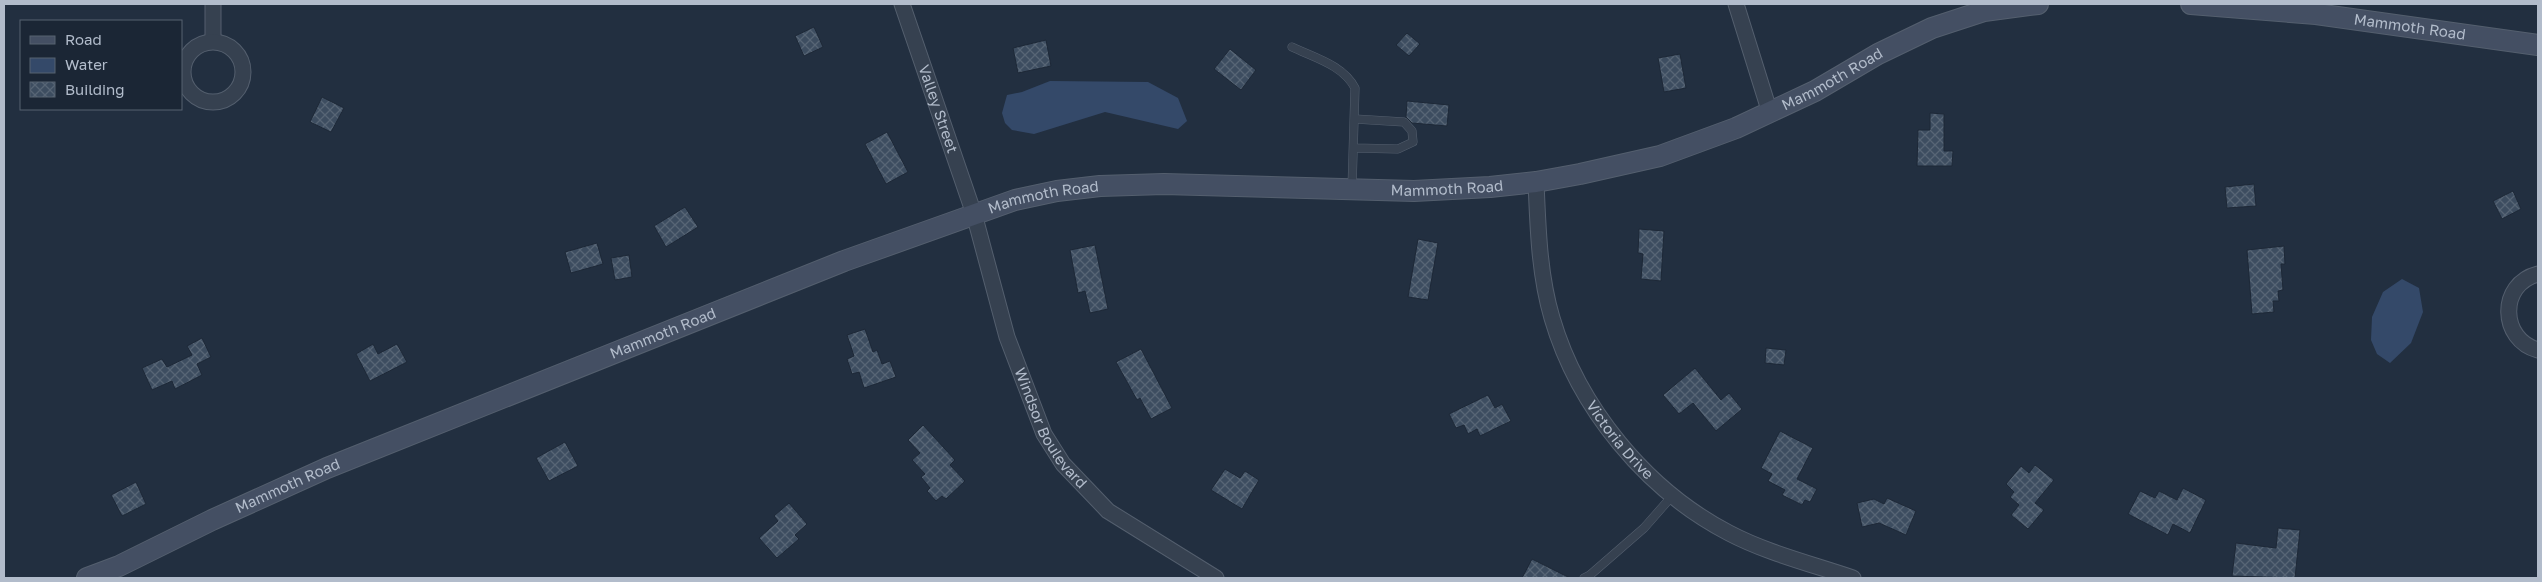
<svg xmlns="http://www.w3.org/2000/svg" width="2542" height="582" viewBox="0 0 2542 582" font-family="'Golos Text',sans-serif">
<defs>
<pattern id="building-cross-hatch" width="8" height="8" patternUnits="userSpaceOnUse" patternTransform="scale(1.25)"><rect width="8" height="8" fill="#3d4d60"/><path d="M0 0l8 8M0 8l8-8" fill="none" stroke="#576575"/></pattern>
</defs>
<rect width="100%" height="100%" fill="#222f40"/>
<path fill="#344969" d="M1050,81L1148,82L1178,98L1187,121L1178,129L1105,112L1034,134L1012,130L1005,123L1002,113L1007,95L1022,92Z
M2402,279L2419,288L2423,312L2411,343L2390,363L2377,354L2371,340L2372,317L2383,292Z"/>
<path fill="url(#building-cross-hatch)" stroke="#1d2837" d="M814,27L823,47L804,56L795,36Z
M1407,33L1420,44L1409,56L1396,45Z
M1046,40L1051,66L1018,73L1013,48Z
M1230,49L1256,70L1241,90L1214,69Z
M1680,54L1686,88L1664,92L1658,58Z
M322,97L344,108L331,132L310,122Z
M1407,101L1449,105L1447,126L1412,123L1406,117Z
M1930,113L1944,114V151H1953L1952,166H1917L1918,130H1930Z
M887,132L908,172L886,184L865,144Z
M2254,184L2256,206L2227,208L2225,187Z
M2513,191L2521,209L2502,219L2493,201Z
M685,207L698,227L666,247L654,226Z
M1639,229L1664,231L1661,281L1641,279L1643,254L1638,253Z
M1418,239L1438,243L1428,300L1408,297Z
M597,243L603,264L571,273L565,252Z
M1095,245L1108,309L1090,313L1085,291L1078,293L1070,250Z
M2284,246L2285,264H2281L2283,290L2278,291L2279,301H2273L2274,312L2252,314L2247,250Z
M629,255L632,277L615,280L611,258Z
M865,329L873,352L877,350L882,364L890,361L896,377L864,388L859,372L852,374L847,359L854,356L847,335Z
M202,338L211,357L197,364L202,375L175,389L172,381L152,390L142,368L162,359L167,367L192,355L187,346Z
M373,344L378,354L397,344L407,362L370,381L356,354Z
M1766,348L1786,350L1784,365L1765,363Z
M1141,349L1172,408L1151,419L1140,398L1137,400L1116,362Z
M1695,368L1721,400L1729,393L1742,409L1716,431L1693,403L1679,414L1663,395Z
M1488,395L1495,408L1502,404L1511,421L1480,436L1477,429L1468,434L1464,425L1456,428L1449,414Z
M923,425L955,460L950,465L965,481L946,499L942,496L936,501L927,491L930,488L921,477L925,474L912,460L920,453L908,440Z
M1780,431L1813,448L1797,479L1817,489L1810,502L1805,500L1802,505L1782,495L1785,490L1768,481L1772,474L1761,468Z
M565,442L578,466L549,481L536,458Z
M2035,465L2054,480L2035,503L2044,510L2028,529L2011,515L2019,505L2010,497L2014,492L2006,484L2021,466L2029,473Z
M1225,469L1240,478L1245,471L1259,480L1242,509L1211,490Z
M136,482L146,504L122,516L111,495Z
M2183,488L2206,500L2190,533L2173,524L2168,535L2128,514L2140,491L2155,498L2159,491L2177,500Z
M1887,498L1916,511L1906,535L1879,523L1862,527L1857,503L1874,499L1884,504Z
M789,503L807,524L795,535L799,539L777,558L759,538L778,521L774,516Z
M2278,528L2300,530L2295,578L2232,576L2236,543L2276,548Z
M1532,559L1570,578H1522Z"/>
<g fill="none" stroke-linecap="round" stroke-linejoin="round">
<g stroke="#545f6e" stroke-width="9">
<path id="service" d="M1292,47C1315,58 1343,65 1355,88L1352,188
M1354,148L1398,149L1413,142L1412,131L1404,122L1355,119
M1584,578L1590,575L1644,528L1673,495"/>
</g>
<g stroke="#545f6e" stroke-width="17">
<g id="minor">
<path d="M213,4V41"/>
<path id="s1" d="M902,4L974,214L1007,337L1044,434L1063,464L1108,511L1216,578"/>
<path d="M1736,4L1770,113"/>
<circle cx="213" cy="72" r="30"/>
<path id="s2" d="M1536,182C1538,228 1539,274 1552,318C1578,407 1646,490 1729,533C1767,553 1812,564 1853,578"/>
<path d="M2538,274C2498,284 2500,340 2538,350"/>
</g>
</g>
<g stroke="#545f6e" stroke-width="22">
<g id="secondary">
<path id="s3" d="M2191,4L2316,14L2538,45"/>
<path id="s4" d="M87,578L119,566L212,520L327,468L844,261L1015,200L1057,191L1100,186L1164,184L1414,191L1490,187L1536,182L1580,174L1660,156L1736,128L1815,91L1878,54L1932,28L1984,11L2038,4"/>
</g>
</g>
<use href="#service" stroke="#364150" stroke-width="8"/>
<use href="#minor" stroke="#364150" stroke-width="15"/>
<use href="#secondary" stroke="#444f63" stroke-width="20"/>
</g>
<g text-anchor="middle" stroke-width="4.5" stroke-linejoin="round" paint-order="stroke">
<g font-size="15" fill="#b2bccb" stroke="#1b2635">
<text dy="5" stroke="none"><textPath href="#s3" startOffset="220">Mammoth Road</textPath></text>
<text dy="5" stroke="none"><textPath href="#s4" startOffset="1841">Mammoth Road</textPath></text>
<text dy="5" stroke="none"><textPath href="#s1" startOffset="111">Valley Street</textPath></text>
<text dy="5" stroke="none"><textPath href="#s4" startOffset="1436">Mammoth Road</textPath></text>
<text dy="5" stroke="none"><textPath href="#s4" startOffset="1031">Mammoth Road</textPath></text>
<text dy="5" stroke="none"><textPath href="#s4" startOffset="626">Mammoth Road</textPath></text>
<text dy="5" stroke="none"><textPath href="#s1" startOffset="451">Windsor Boulevard</textPath></text>
<text dy="5" stroke="none"><textPath href="#s2" startOffset="278">Victoria Drive</textPath></text>
<text dy="5" stroke="none"><textPath href="#s4" startOffset="221">Mammoth Road</textPath></text>
</g>
</g>
<rect width="2542" height="582" fill="none" stroke="#b2bccb" stroke-width="10"/>
<rect x="20" y="20" width="162" height="90" fill="#1b2635" stroke="#576271"/>
<rect x="30" y="36" width="25" height="8" fill="#444f63" stroke="#576271"/>
<text x="65" y="45" font-size="15" fill="#b2bccb">Road</text>
<rect x="30" y="58" width="25" height="15" fill="#344969" stroke="#576271"/>
<text x="65" y="70" font-size="15" fill="#b2bccb">Water</text>
<rect x="30" y="82" width="25" height="15" fill="url(#building-cross-hatch)" stroke="#576271"/>
<text x="65" y="95" font-size="15" fill="#b2bccb">Building</text>
</svg>
